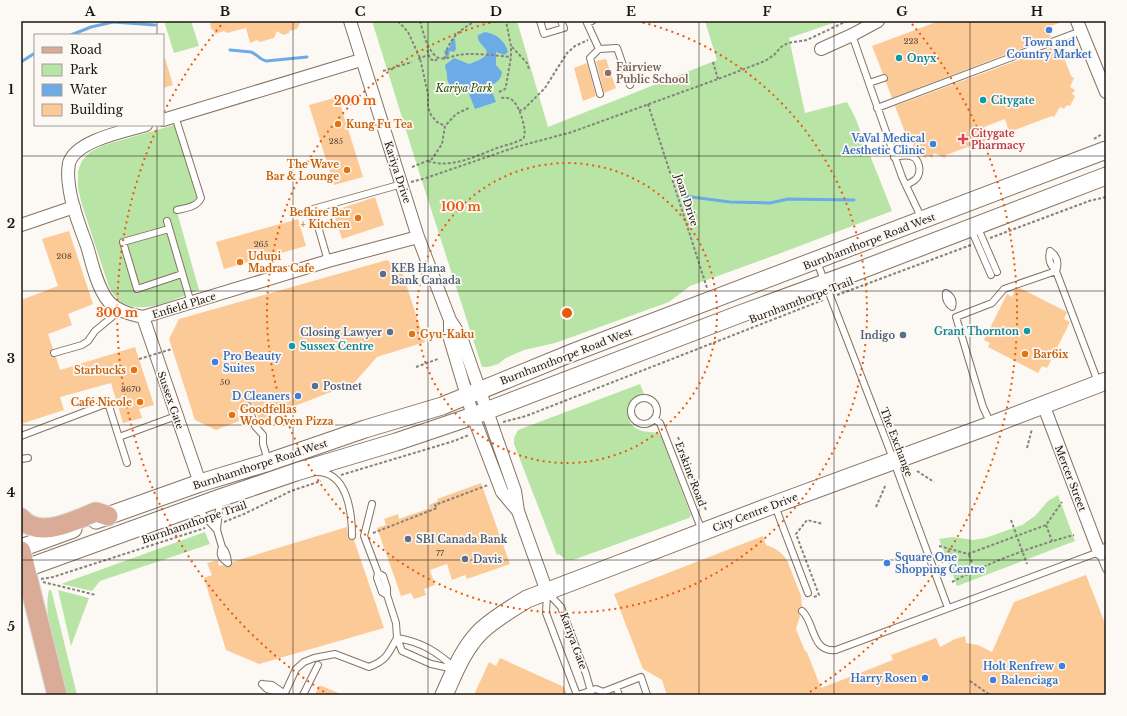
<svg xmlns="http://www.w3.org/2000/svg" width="1127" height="716" viewBox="0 0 1127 716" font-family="'Libre Baskerville',serif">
<rect width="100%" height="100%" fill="#fcf8f4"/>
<path fill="#b8e5a6" d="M164,21H191L199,46L174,53Z
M372,21H517L548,127L717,60L705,21H835L836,22L789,38L805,113L847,102L855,117L892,211L781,253L690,286L669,302L555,343L524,350L506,358L498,364L488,367H482L420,175Z
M181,123L203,202L177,212L199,290C171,300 127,325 109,287L82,205L78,188V171L82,161L90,152L104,145Z
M640,384L644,394C631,403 619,424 642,431C647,432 653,432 658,433L661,436L691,515L689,518L573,560H566L559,554L557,555L514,444V438L518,430Z
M1058,495L1075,541L957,586L939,539L953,537L973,540L985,538L1022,525L1035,516L1048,501Z
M205,532L210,544L100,581L92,591L61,584Z
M49,590H51L52,593L77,695H67C59,666 42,619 49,590Z
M58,590L89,598L71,646Z"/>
<path fill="#6dabe7" d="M485,32C497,34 505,41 508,52L504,55L496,52V65L502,72C501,80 497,82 490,86L496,102L475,109L467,89C455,87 447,89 447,75C447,71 445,69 445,65L454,58L469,64C505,52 475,47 478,35Z
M453,38L455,39L456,49L454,52L450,51L448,57H446L444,51L450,47L451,41Z"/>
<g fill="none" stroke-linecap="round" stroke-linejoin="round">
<path stroke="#6dabe7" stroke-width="3" d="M71,35L91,27L113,22L155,25
M230,50L251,52C257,54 260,60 266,61L307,57
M21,62L35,53
M684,196L730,202L770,203L788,199L854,200"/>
</g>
<path fill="#fcca97" d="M210,21H301L297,29L289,31V33L283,35L277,31L274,38L260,42L257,40L250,43L246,28L227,33L224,31L215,34L213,30L211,29Z
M939,21H1062V22L1048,27L1051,37L892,98L886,82L888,79V76L885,74H883L872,46Z
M1059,45L1071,76L1074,78L1070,87L1075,90L1072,94L1075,96L1070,106L1067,105L1064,109L1060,107L1054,117L1052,116L1009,132L1005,119L984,127L989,139L946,155L945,158L934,153L932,158L927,155L926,158L916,153L917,150L912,148L914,143L905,138L906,135L895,106Z
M165,58L173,85L163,88V59Z
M606,59L616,88L604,93L596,61Z
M587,63L596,96L583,101L574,68Z
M338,97L363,177L334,185L309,105Z
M375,197L384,225L342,239L333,211Z
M298,219L306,246L224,269L216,242Z
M69,231L93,304L68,314L72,325L48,334L53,349L50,352V355L53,357H56L60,370L135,347L154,405L139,409L142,418L123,423L111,383L60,397L64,410L21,424V300L58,286L42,239Z
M387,260L401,269L425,342L377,357L354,383L259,420L253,404L248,402L244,403V407L237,410L239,421L216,430L195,420L169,339L179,319Z
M1020,288L1067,312L1064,319L1070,322L1047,368L1042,366L1038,373L988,347L990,343L984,340L1007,294L1012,297L1015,290Z
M481,483L510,564L467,579L465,575L452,580L447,564L430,570L435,585L424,589L426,595L414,599L411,593L401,596L377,528L386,525L384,519L398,514L399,519L430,508L429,505L438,501L437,499Z
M347,527L348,538L350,540H354L384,628L259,664L226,650L204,578L212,575L207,563L218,560L219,566L223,565L229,567L232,565V562Z
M763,536L766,545L774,548L781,553L787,560L801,596L802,607L798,610L800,616L796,629L805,651L807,652L821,688L893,660L891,655L936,638L940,647L955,639L965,636L966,643L978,645L992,652L1014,602L1086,575L1106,626V695H667L662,680L643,669L614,594Z
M500,658L564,687L567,695H474L489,662L496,666Z
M319,686H322L343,695H315Z"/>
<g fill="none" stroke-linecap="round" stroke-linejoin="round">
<g stroke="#857361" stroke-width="8">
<path id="lane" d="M540,21L544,34L564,28L561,21
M592,21L587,23L599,49L590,58L600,94
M852,35L902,177L922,219
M599,49L617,48L630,85
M869,83L884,78
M877,108L1081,31
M175,116L201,198C197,207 186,208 177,210
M894,157C900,156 907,154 913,157C919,160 921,170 918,176C916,181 910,183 906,185
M167,221L191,303
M977,226L997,272
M169,229L123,242L137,289L182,274
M971,229L991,275
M1050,251C1057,256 1059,263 1056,271C1050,265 1048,260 1050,251Z
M328,261L313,209L402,184
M817,262L887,443L948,608
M946,293C951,296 954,300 952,307C947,303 945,299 946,293Z
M54,353L82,345L88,341L95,331L112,317L118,309
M631 411a13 13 0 1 1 26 0a13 13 0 1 1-26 0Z
M248,406L255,426L263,435V444L268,461
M654,419L660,423L702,531
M991,424L983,407L956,317L992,303L1004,289L1056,271L1098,382
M21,436L108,403L127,463
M119,437L176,416
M21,459L28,458
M316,472C347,471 352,512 352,536
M372,504L364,536L378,573L377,578L382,592L387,595
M775,506L808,593
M197,508L217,530L222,547L225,551L227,556L228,563
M217,530L220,499
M222,547C219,555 221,558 228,563
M378,573L383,576L387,588V595L396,623L397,638L402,651L431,664L454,669
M547,593L546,613L577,695
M548,593L561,607L586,674L592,695
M802,611C815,622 811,653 836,650L1099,552L1106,569
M397,638C422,642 437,652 455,668
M262,684L272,685L285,694
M262,684L267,689L281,693
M616,687L619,695
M284,695L296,669L304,662L314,658L335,654L369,667C387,660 388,654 397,638
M303,695L318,665
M578,695L596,689L603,692L641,677L647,695"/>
</g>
<g stroke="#857361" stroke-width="14">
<path id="street" d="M350,21L418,237L450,320L461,337L515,491L518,511L547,592
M1077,21L1106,92
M821,49L852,35L878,21
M163,120L361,60
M146,125C126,131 76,140 69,163C68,169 68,179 69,185C71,205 80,227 87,246C92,263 96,283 106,298C114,310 129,314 143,317L328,261L418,237
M21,225L74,207
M143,317L200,483
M450,320V339L473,416L502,492L518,511
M1043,404L1099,552L1106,550"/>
</g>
<g stroke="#857361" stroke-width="19">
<path id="secondary" d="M96,520L200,483L269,462L365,429L442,406L569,354L1106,150
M21,548L73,529
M21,570L220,498L296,472L396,442L473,416L740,314L858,271L1106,176
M444,695C454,673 463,649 481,631C495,618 511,609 527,599L773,505L991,425L1106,381"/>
</g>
<g stroke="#d6d5d4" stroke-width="21">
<path id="primary" d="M21,518C39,540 75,520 96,512L108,516
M21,551L57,695"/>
</g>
<path stroke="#87827c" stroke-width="2" stroke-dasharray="3 2" stroke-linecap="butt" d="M398,21L408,32L420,58L428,94V107L431,115L437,122L445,126
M420,21C423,32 427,50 437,57C443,61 452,56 458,55C470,52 498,56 511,57
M428,45L427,49L430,59L435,61L438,58
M512,47L527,63L529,69
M418,59L428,55
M444,59L448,50L447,49C454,34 461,30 475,21
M713,62L718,79
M383,71L412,62
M499,92L505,89L506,86L511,57V46L506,21
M648,104L707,288
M519,111L524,109L545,88L567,53L575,46L588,40
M1094,139L1102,134
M428,161C451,169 476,156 497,148C506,145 515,143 523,139C528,132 520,109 515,103C512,98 506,97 501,98
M412,167L432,159L442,144L445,126L456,114L469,108
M411,182L426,178L516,147L572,132L718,79L765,61L774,55L781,47L788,43L807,40L847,21
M990,238L1089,201L1106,197
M837,295L971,245
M416,367L438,359
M503,422L526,416L823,300
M678,437L706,510
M1027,448L1032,429
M917,471L934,482
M341,475L454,441L469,435
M876,507L886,484
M1011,520L1027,564
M224,522L244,514L291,491L321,481
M1046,525L1052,541
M373,533L437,508L435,505L488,485
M939,546L968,554L1046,525L1062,502
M969,555L975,570
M41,579L53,577L205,528
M43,582L96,595
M952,582C990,562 1033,546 1074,535
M814,597L819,595L796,534L807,520L823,524
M970,681L990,695"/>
<use href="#lane" stroke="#fff" stroke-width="6"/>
<use href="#street" stroke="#fff" stroke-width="12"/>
<use href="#secondary" stroke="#fff" stroke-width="17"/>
<use href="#primary" stroke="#daac97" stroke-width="19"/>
<path stroke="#87827c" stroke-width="2" stroke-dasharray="3 2" stroke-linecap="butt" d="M139,359L172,349"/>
</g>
<path fill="none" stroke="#1d160f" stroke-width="1" stroke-opacity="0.55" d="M157,21V35M293,21V695M428,21V695M564,21V695M699,21V695M834,21V695M970,21V695M157,125V695M21,156H1106M21,291H1106M21,425H1106M21,560H1106"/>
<g fill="none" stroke="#e8590c" stroke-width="2" stroke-dasharray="2 4">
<circle cx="567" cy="313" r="150"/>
<path d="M637 21A300 300 0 1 1 497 21"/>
<path d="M329 695A450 450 0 0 1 158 126M164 112A450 450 0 0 1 222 24M912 24A450 450 0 0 1 805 695"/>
</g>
<g fill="#3f7fe0" stroke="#fcf8f4" stroke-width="1.5">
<circle cx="1049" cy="30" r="4"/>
<circle cx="933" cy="144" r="4"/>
<circle cx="215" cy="362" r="4"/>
<circle cx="298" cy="396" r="4"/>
<circle cx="887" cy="563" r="4"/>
<circle cx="1062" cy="666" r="4"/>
<circle cx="925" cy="678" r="4"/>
<circle cx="993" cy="680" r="4"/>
</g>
<g fill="#0f9aa8" stroke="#fcf8f4" stroke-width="1.5">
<circle cx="899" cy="58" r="4"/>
<circle cx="983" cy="100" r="4"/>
<circle cx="1027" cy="331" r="4"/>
<circle cx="292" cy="346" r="4"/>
</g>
<circle fill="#8d6e63" stroke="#fcf8f4" stroke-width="1.5" cx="608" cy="73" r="4"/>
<g fill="#e8710a" stroke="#fcf8f4" stroke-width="1.5">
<circle cx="338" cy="124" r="4"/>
<circle cx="347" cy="170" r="4"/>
<circle cx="358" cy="218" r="4"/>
<circle cx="240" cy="262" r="4"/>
<circle cx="412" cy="334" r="4"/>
<circle cx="1025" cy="354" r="4"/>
<circle cx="134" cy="370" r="4"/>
<circle cx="140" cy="402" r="4"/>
<circle cx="232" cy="415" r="4"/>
</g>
<path fill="#e0444e" stroke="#fcf8f4" stroke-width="1.5" d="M961 133h4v4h4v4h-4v4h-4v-4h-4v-4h4z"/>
<g fill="#5c6f8a" stroke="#fcf8f4" stroke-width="1.5">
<circle cx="383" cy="274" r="4"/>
<circle cx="390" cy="332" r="4"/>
<circle cx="903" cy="335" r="4"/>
<circle cx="315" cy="386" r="4"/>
<circle cx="408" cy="539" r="4"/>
<circle cx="465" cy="559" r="4"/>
</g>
<g text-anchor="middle" stroke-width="3.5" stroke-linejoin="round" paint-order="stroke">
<g font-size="8" fill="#554331">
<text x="911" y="44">223</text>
<text x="336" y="144">285</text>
<text x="261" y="247">265</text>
<text x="64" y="259">208</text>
<text x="225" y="385">50</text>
<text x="131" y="392">3670</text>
<text x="440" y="556">77</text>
</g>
<g font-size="10" font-weight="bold" fill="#366cbe" stroke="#fcf8f4" text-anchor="end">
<text x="1049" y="46" text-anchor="middle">Town and<tspan x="1049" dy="12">Country Market</tspan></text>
<text x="925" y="142">VaVal Medical<tspan x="925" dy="12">Aesthetic Clinic</tspan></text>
<text x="223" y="360" text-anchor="start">Pro Beauty<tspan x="223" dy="12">Suites</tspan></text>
<text x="290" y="400">D Cleaners</text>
<text x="895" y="561" text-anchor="start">Square One<tspan x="895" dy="12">Shopping Centre</tspan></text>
<text x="1054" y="670">Holt Renfrew</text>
<text x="917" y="682">Harry Rosen</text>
<text x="1001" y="684" text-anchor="start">Balenciaga</text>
</g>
<g font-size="10" font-weight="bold" fill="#0d838f" stroke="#fcf8f4" text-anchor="start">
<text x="907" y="62">Onyx</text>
<text x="991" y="104">Citygate</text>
<text x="1019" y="335" text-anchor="end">Grant Thornton</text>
<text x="300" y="350">Sussex Centre</text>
</g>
<g font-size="10" font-weight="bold" fill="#785e54" stroke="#fcf8f4" text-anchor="start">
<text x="616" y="71">Fairview<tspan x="616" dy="12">Public School</tspan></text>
</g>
<g font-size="10" font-style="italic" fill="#225007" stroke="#fcf8f4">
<text x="464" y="92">Kariya Park</text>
</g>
<g font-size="10" font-weight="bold" fill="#c56008" stroke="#fcf8f4" text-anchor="start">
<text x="346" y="128">Kung Fu Tea</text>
<text x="339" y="168" text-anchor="end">The Wave<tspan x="339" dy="12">Bar &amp; Lounge</tspan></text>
<text x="350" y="216" text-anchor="end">Befkire Bar<tspan x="350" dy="12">+ Kitchen</tspan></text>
<text x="248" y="260">Udupi<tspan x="248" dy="12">Madras Cafe</tspan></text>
<text x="420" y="338">Gyu-Kaku</text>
<text x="1033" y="358">Bar6ix</text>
<text x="126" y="374" text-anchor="end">Starbucks</text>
<text x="132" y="406" text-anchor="end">Café Nicole</text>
<text x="240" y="413">Goodfellas<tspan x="240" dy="12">Wood Oven Pizza</tspan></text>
</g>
<g font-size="10" font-weight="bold" fill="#be3a42" stroke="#fcf8f4" text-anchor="start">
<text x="971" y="137">Citygate<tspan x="971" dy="12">Pharmacy</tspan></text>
</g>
<g font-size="10" fill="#1d160f" stroke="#fcf8f4">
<text transform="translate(398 172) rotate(72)" y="4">Kariya Drive</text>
<text transform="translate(687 200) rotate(72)" y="4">Joan Drive</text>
<text transform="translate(869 241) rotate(-21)" y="4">Burnhamthorpe Road West</text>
<text transform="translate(801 300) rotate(-21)" y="4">Burnhamthorpe Trail</text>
<text transform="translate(184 305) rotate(-17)" y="4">Enfield Place</text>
<text transform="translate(566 356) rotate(-21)" y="4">Burnhamthorpe Road West</text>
<text transform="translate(171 400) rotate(71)" y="4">Sussex Gate</text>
<text transform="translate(897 442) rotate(69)" y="4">The Exchange</text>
<text transform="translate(260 464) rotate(-18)" y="4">Burnhamthorpe Road West</text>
<text transform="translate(691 474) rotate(69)" y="4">Erskine Road</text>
<text transform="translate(1071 478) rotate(69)" y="4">Mercer Street</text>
<text transform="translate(755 512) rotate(-21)" y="4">City Centre Drive</text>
<text transform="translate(194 522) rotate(-19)" y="4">Burnhamthorpe Trail</text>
<text transform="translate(574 641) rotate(70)" y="4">Kariya Gate</text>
</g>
<g font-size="10" font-weight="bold" fill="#4e5e75" stroke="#fcf8f4" text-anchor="start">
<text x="391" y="272">KEB Hana<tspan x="391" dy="12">Bank Canada</tspan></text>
<text x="382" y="336" text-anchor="end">Closing Lawyer</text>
<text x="895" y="339" text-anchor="end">Indigo</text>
<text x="323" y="390">Postnet</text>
<text x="416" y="543">SBI Canada Bank</text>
<text x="473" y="563">Davis</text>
</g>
</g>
<circle cx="567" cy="313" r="6" fill="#e8590c" stroke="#fcf8f4" stroke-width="2"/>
<g font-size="12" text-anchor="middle" font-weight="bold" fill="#e8590c" stroke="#fcf8f4" stroke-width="3.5" stroke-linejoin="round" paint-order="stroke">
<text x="355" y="105">200 m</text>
<text x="461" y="211">100 m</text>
<text x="117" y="317">300 m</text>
</g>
<rect width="1127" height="716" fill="none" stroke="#fcf8f4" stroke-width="44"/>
<rect x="34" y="34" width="130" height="92" fill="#fcf8f4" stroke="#a39e98"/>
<rect x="42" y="47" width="20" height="6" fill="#daac97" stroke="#a39e98"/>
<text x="70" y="54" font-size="12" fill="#1d160f">Road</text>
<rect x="42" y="64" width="20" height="12" fill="#b8e5a6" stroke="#a39e98"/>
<text x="70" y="74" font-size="12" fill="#1d160f">Park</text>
<rect x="42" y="84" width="20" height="12" fill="#6dabe7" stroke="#a39e98"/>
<text x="70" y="94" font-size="12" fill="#1d160f">Water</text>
<rect x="42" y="104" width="20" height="12" fill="#fcca97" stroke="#a39e98"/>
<text x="70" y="114" font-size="12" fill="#1d160f">Building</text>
<rect x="22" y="22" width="1083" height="672" fill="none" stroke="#1d160f" stroke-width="1.5"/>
<g font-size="13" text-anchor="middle" font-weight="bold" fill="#1d160f">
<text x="90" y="16">A</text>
<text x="225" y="16">B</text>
<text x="360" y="16">C</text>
<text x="496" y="16">D</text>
<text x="631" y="16">E</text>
<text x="767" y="16">F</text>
<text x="902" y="16">G</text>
<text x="1037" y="16">H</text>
<text x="11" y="94">1</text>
<text x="11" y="228">2</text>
<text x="11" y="363">3</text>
<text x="11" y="497">4</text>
<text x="11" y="631">5</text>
</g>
</svg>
